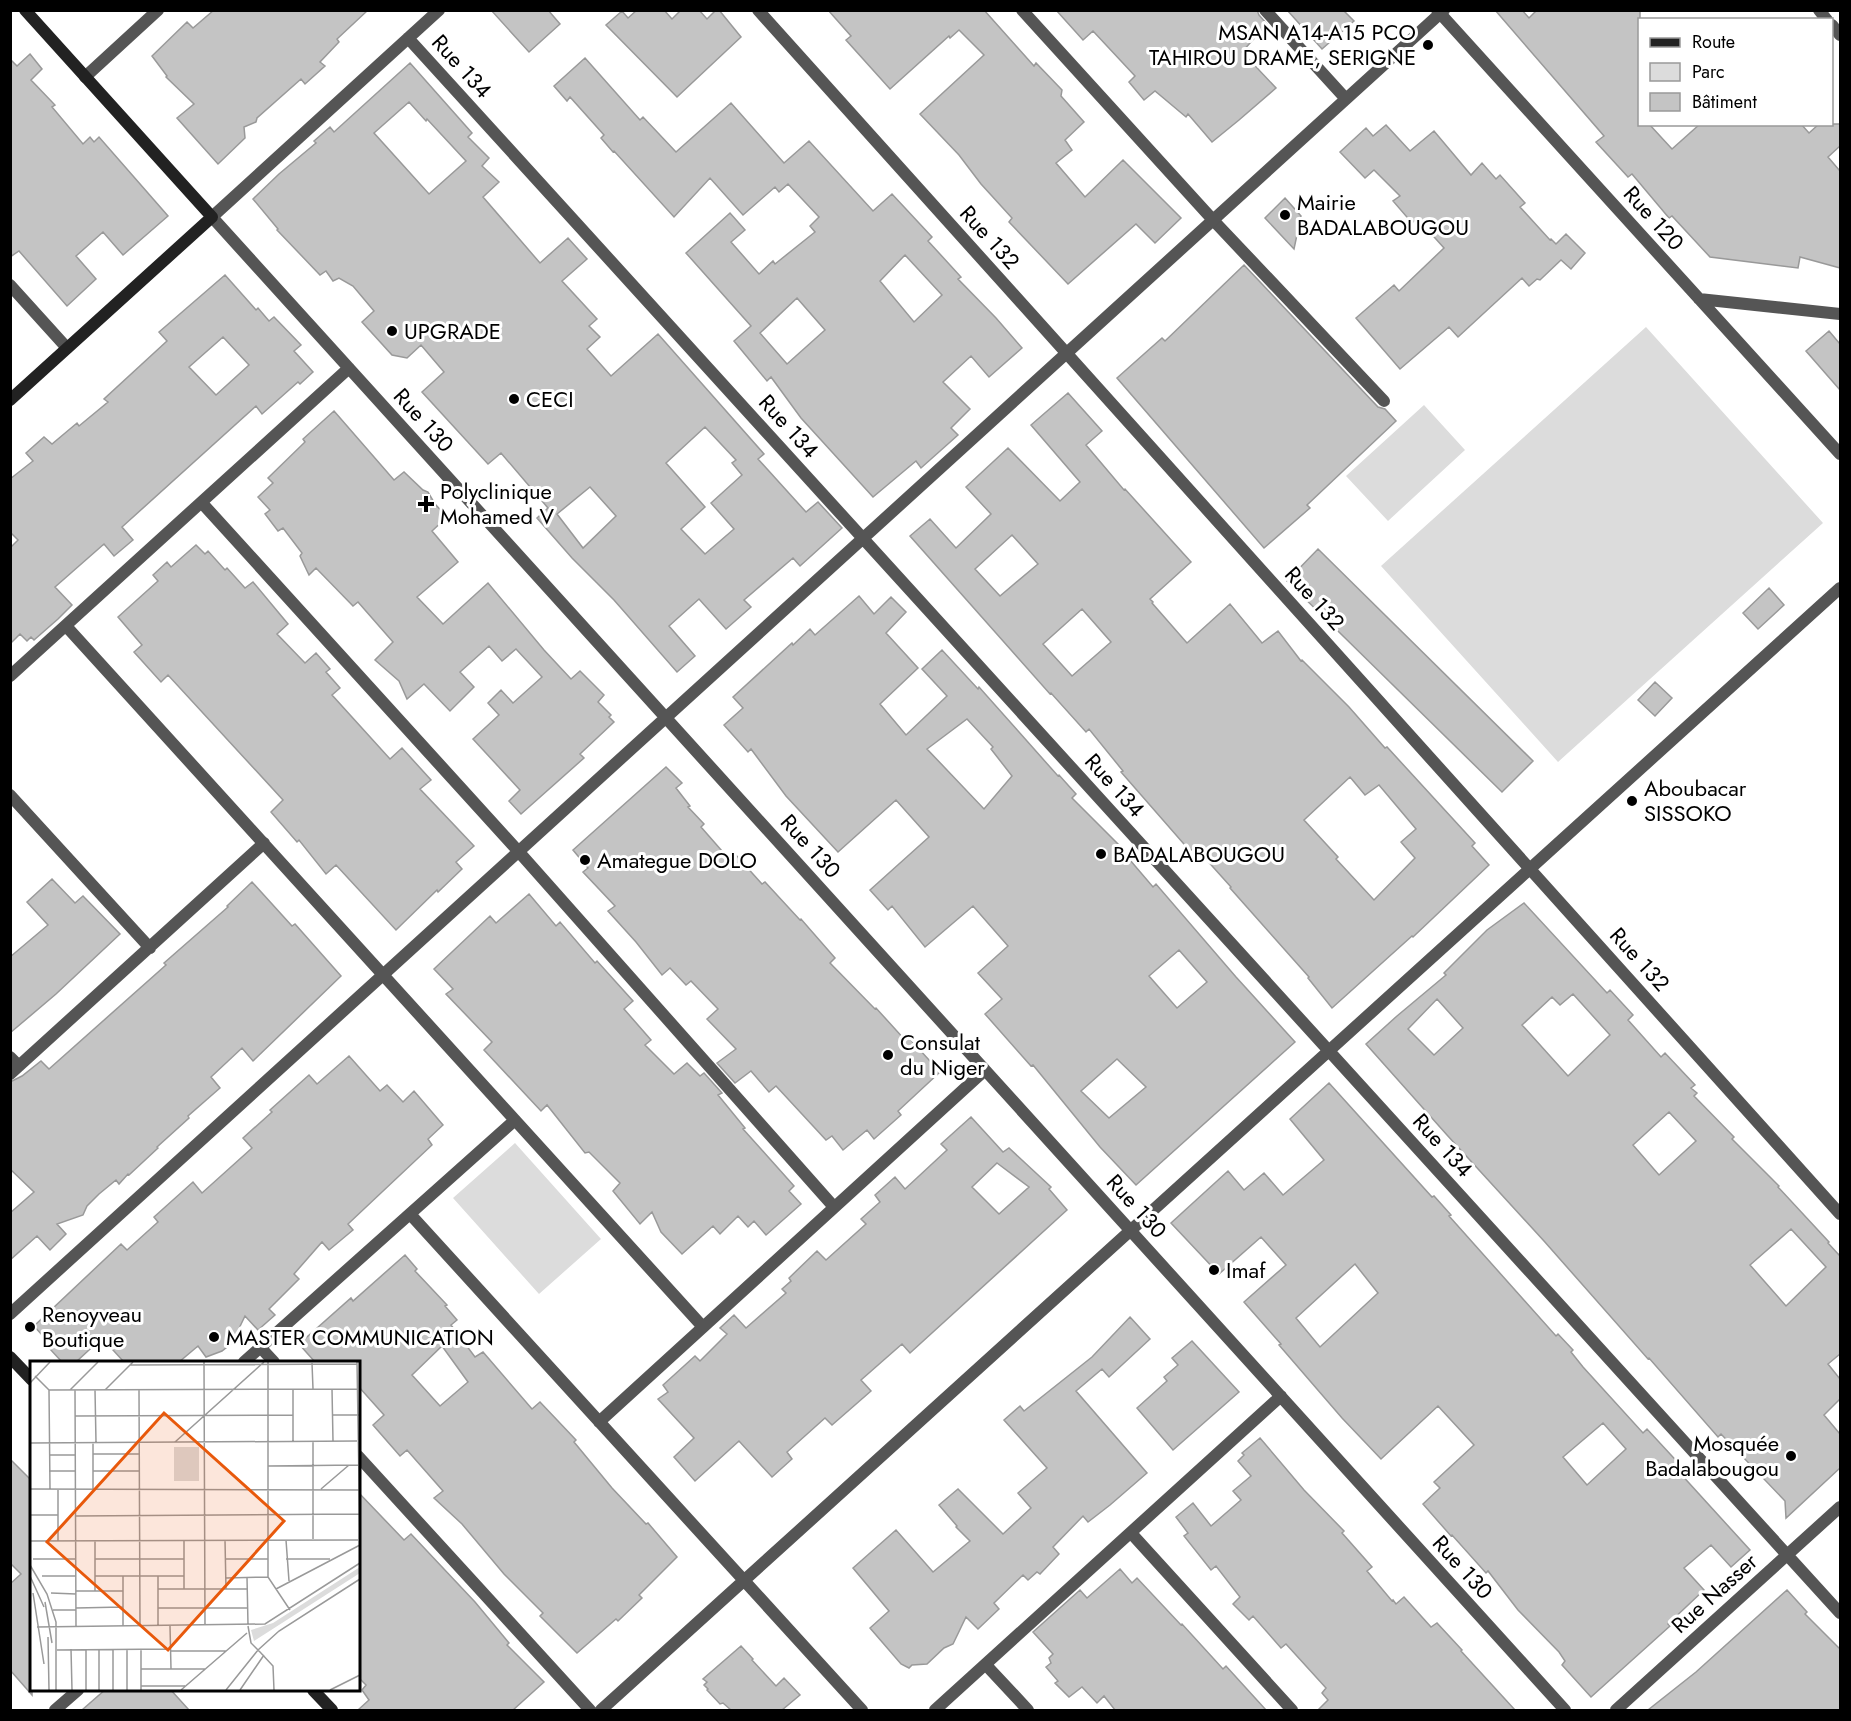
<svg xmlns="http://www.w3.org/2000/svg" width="1851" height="1721" viewBox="0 0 1851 1721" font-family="Jost,sans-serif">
<rect width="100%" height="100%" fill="#fff"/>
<path fill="#dcdcdc" d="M1646,327L1823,523L1558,762L1381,566Z
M1424,405L1465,450L1388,521L1346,476Z
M515,1143L601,1239L539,1294L453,1198Z"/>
<path fill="#c4c4c4" stroke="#999" stroke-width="1.5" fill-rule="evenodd" d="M214,10H368L337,39L339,42L320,62L325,66L305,84L301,79L257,118L256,122L244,127L245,138L218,164L177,118L194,104L166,77L167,76L152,56L187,22L193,28Z
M491,10H548L560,24L529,52Z
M637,10H664L672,19L681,10H699L707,19L716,10H719L741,37L677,97L606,25L622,11L628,18Z
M828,10H984L1034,66L1036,63L1062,90L1061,96L1084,122L1065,140L1072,150L1056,163L1085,197L1123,160L1181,218L1155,243L1136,224L1068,284L1009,222L1012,218L981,184L959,155L920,114L984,55L959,30L950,38L949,36L890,89L846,40L851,36Z
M1056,10H1257L1259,15L1267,24L1242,52L1276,88L1239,120L1212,142L1188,114L1186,117L1155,91L1144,100L1129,82L1135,76L1093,31L1083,40Z
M1287,10H1343L1354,21L1322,49Z
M1495,10H1522L1529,18L1537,10H1640V124H1649L1672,149L1700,124H1801L1809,133L1819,124H1840V146L1828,157L1840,171V268L1800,257L1798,268L1710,257L1672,216L1669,218L1632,174L1628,177L1596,142L1604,136Z
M30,54L42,69L31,80L55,105L52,107L83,144L90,137L94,142L99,137L168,216L123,255L103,232L76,256L96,279L67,306L19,251L10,257V59L17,66Z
M585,58L640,120L643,117L676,152L731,103L784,163L809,141L873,211L892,194L932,237L928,241L961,277L958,279L996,318L1022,348L989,377L971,356L943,382L970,409L951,428L958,435L921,468L916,461L873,497L801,418L771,377L767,381L734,341L751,326L686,253L730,213L745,230L731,242L759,274L773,261L775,264L815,232L810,226L819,217L788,184L779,192L775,187L743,215L710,178L674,217L614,151L613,152L601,138L604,135L570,97L567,101L554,86ZM905,255L942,295L914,322L880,281ZM797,298L825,330L787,364L760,333Z
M410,63L472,133L468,137L489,158L482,166L499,182L483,197L540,263L568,238L587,259L562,281L597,319L589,326L600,337L587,349L611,376L658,334L764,454L758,459L806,512L818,502L842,528L800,566L793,558L744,600L751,607L726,629L699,599L669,626L695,656L677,672L614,600L572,558L537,518L548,508L501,453L488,464L422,392L444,372L421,345L407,358L392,355L362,322L374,311L353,286L339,278L333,281L326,271L320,275L277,230L278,229L253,199L279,174L316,143L314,141L330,127L334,132ZM409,102L426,121L427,119L466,161L429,194L374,133ZM705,427L736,460L732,463L742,475L711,503L734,529L705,554L681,529L705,507L666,463ZM590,487L616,516L583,548L557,514Z
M1386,125L1410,151L1434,131L1471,175L1482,163L1496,179L1500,175L1525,203L1520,207L1550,240L1551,239L1556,244L1566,234L1585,253L1571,269L1561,260L1540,280L1537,279L1529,286L1522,278L1458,337L1449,327L1400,369L1356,318L1394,285L1399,291L1444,248L1417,218L1412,223L1393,201L1400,196L1374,170L1365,178L1340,152L1366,128L1373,136Z
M1285,198L1301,216L1294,249L1265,218Z
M1244,265L1378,407L1385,409L1396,421L1307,505L1310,508L1264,548L1117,378L1162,338L1165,341Z
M225,275L256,310L258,308L269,321L274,317L301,345L294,351L313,372L300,384L298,382L262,414L256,406L122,527L133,540L114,556L104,544L55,587L72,605L58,619L34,640L31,637L27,641L20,634L10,644L11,547L18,540L10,532V479L33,461L26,453L44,437L52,444L77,423L79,426L108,402L104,399L167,341L159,332ZM223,337L249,365L216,395L189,367Z
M1829,331L1840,344V390L1806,351Z
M1068,393L1102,431L1086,445L1124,490L1125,489L1191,562L1150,599L1153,602L1152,603L1187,643L1230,604L1262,643L1278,631L1301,661L1302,660L1349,707L1385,748L1387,747L1475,843L1472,846L1489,865L1413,937L1412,936L1332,1008L1308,978L1309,977L1230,888L1231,887L1195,847L1190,851L1121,772L1123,771L1089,729L1086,732L1051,693L1050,694L910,536L930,519L956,548L991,514L966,487L1008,448L1060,501L1080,482L1031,425ZM1012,535L1038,564L1000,596L975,569ZM1082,609L1111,642L1072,676L1043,644ZM1350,777L1365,795L1379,785L1416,829L1401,842L1415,858L1374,900L1336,859L1338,857L1304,820Z
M334,411L394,480L404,472L423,490L428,492L435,504L447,517L432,531L458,562L417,597L443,624L488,583L544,650L571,679L580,671L604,695L598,702L611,715L609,717L614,722L580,754L584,758L521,814L509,801L520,790L473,739L499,715L488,703L501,690L513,703L542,677L516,649L502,661L489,646L460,672L474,687L450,711L424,684L407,699L399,681L375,660L393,642L358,602L353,606L316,568L309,575L300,556L302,553L283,528L278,531L265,514L270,510L258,497L273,483L268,478L305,442L303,439Z
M196,545L205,554L208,551L225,570L227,568L245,588L253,582L288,624L277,634L305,663L316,653L330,669L326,672L340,688L332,695L390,759L402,748L431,780L420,789L474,846L456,862L462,869L438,892L437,890L396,930L336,865L326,874L299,840L297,842L271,812L283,800L168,675L161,682L134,652L142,645L118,617L158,581L153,575L167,562L171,567Z
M1318,549L1533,761L1502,792L1287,581Z
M1769,588L1784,605L1758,629L1743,613Z
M859,596L874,614L891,597L906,612L886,633L918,668L880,704L906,735L947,696L922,669L942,650L978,689L979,687L1058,776L1059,775L1076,794L1072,798L1119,845L1118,846L1153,887L1156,884L1236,977L1295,1042L1136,1185L1100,1147L1033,1065L1031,1066L985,1014L1002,999L978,973L1008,946L973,906L925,947L892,906L888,910L870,890L929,837L896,800L838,852L786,796L751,749L748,752L724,725L743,708L733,697L792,643L793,645L810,629L815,635ZM967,719L993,747L991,749L1012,776L984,809L927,749ZM1179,950L1207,982L1177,1008L1149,976ZM1117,1059L1146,1087L1109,1118L1081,1091Z
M1655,682L1672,698L1655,716L1638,700Z
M666,767L682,783L676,788L690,806L688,807L704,824L701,827L729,859L735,854L762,884L765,882L800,920L801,919L835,958L830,963L875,1009L876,1008L905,1040L908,1037L940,1072L898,1111L901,1115L874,1139L867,1130L843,1150L832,1136L826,1140L776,1086L769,1092L751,1071L735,1083L717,1063L736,1049L707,1019L718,1009L691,981L686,985L670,968L662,975L636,942L608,911L615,906L583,872L588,868L573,850Z
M52,879L75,903L83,896L120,934L56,994L10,1033V957L48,925L27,902Z
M252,882L292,926L295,924L341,976L253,1061L242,1048L211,1077L220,1088L188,1116L189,1118L157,1147L158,1148L129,1175L128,1174L119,1184L116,1180L99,1194L87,1206L83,1215L57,1224L66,1234L50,1250L37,1236L10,1260V1213L34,1192L10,1169V1082L22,1076L41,1061L49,1069L166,965L164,963L228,907L227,906Z
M529,894L556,926L560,922L595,963L597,961L633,1001L624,1009L651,1040L645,1045L674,1074L687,1063L700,1076L704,1073L722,1093L718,1095L745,1128L743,1129L794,1186L789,1191L801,1204L766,1235L754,1221L748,1227L738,1216L720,1234L713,1226L682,1254L661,1232L652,1212L640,1224L613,1191L620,1183L589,1152L585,1153L547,1105L541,1111L484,1050L492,1042L446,994L453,989L434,969L490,916L496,923Z
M1524,903L1607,993L1610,990L1633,1015L1628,1020L1661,1057L1665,1053L1695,1085L1691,1088L1697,1093L1694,1096L1734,1137L1732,1139L1779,1186L1778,1187L1829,1242L1828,1243L1839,1255L1840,1253V1354L1828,1364L1840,1379V1399L1824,1415L1840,1434V1468L1786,1518L1785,1501L1721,1434L1718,1437L1649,1358L1648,1359L1544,1241L1447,1135L1366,1044L1397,1016L1446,975L1444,973L1487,930ZM1573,994L1610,1035L1568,1076L1522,1025L1552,997L1560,1005ZM1437,999L1463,1028L1434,1055L1408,1029ZM1669,1112L1696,1141L1659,1175L1633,1145ZM1791,1229L1826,1267L1786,1306L1750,1265Z
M349,1056L380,1091L387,1085L403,1102L414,1091L443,1125L428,1139L432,1145L348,1224L353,1230L329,1250L322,1242L294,1274L299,1279L269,1309L275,1315L258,1330L245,1316L232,1343L222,1351L206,1357L198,1346L179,1362H124L102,1338L76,1362H62L49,1348L52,1346L34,1326L121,1244L127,1250L158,1222L154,1217L193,1182L202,1193L252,1148L243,1138L272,1112L270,1110L309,1075L317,1084Z
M1329,1083L1432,1197L1434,1196L1451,1215L1449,1216L1556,1336L1558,1334L1573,1350L1571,1352L1583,1367L1643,1433L1647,1429L1683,1468L1679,1472L1750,1550L1731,1567L1711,1545L1684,1568L1704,1590L1668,1624L1670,1626L1591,1697L1562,1665L1565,1661L1559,1652L1518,1610L1488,1571L1486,1573L1452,1535L1451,1536L1423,1504L1440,1488L1434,1482L1474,1445L1438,1406L1381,1459L1342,1418L1279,1345L1281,1344L1244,1302L1286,1265L1261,1237L1219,1274L1171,1223L1228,1171L1244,1190L1264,1173L1283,1195L1324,1160L1290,1119ZM1355,1264L1378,1293L1320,1347L1296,1318ZM1603,1423L1626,1449L1587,1485L1563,1457Z
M971,1117L1003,1152L1009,1148L1051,1187L1049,1189L1067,1210L910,1353L902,1344L861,1380L871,1391L832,1425L825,1418L787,1452L792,1459L772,1477L739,1441L695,1481L674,1457L694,1438L658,1399L668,1392L663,1385L695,1356L700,1361L727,1334L720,1328L734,1315L746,1328L786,1293L782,1289L791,1281L789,1278L817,1251L826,1260L866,1224L861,1219L880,1202L875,1195L895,1177L905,1189L947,1150L941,1144ZM997,1163L1029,1187L999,1214L972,1187Z
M405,1255L417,1269L415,1271L447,1305L445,1306L457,1320L451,1325L475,1357L483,1352L532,1409L540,1402L576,1440L574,1442L612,1488L646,1524L648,1523L677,1557L639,1595L642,1598L618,1621L616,1619L577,1653L540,1616L543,1613L504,1574L462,1524L434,1498L443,1491L407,1450L400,1456L373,1425L384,1415L358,1386V1362H315L299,1344L351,1298L353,1301ZM442,1346L468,1382L440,1406L412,1375Z
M1130,1317L1150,1339L1109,1377L1102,1369L1076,1391L1147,1473L1110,1505L1088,1522L1083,1516L1053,1547L1059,1554L1040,1574L1037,1572L1028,1580L1023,1575L994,1603L999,1609L978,1629L966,1617L953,1644L944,1648L927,1664L912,1665L909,1668L901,1664L870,1628L889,1611L853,1568L896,1530L933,1572L970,1541L956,1527L957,1526L939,1505L958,1489L1003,1534L1031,1508L1018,1493L1047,1468L1004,1420L1020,1406L1024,1411L1092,1357Z
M1192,1341L1239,1392L1173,1450L1137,1408L1167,1381L1164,1377L1178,1365L1172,1358Z
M1260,1438L1304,1490L1344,1531L1342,1533L1372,1567L1367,1571L1392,1601L1393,1600L1396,1604L1404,1597L1431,1627L1437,1623L1462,1650L1461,1651L1515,1710H1318L1328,1700L1322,1693L1326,1688L1286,1644L1281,1648L1253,1616L1249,1620L1233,1604L1240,1597L1216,1566L1211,1570L1184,1536L1188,1533L1176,1517L1193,1503L1211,1526L1241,1500L1233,1491L1251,1476L1238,1461L1244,1455L1242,1453Z
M10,1459L32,1481V1695L10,1670V1584L21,1574L10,1563Z
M358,1492L404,1540L411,1534L475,1602L509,1643L507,1645L544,1682L513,1710H358L369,1700L362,1690L366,1685L358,1677Z
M1120,1569L1132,1583L1137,1578L1181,1625L1182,1624L1223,1669L1226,1666L1266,1710H1115L1104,1696L1097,1703L1082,1687L1069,1697L1055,1683L1058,1681L1046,1667L1051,1663L1049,1658L1053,1654L1033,1632L1080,1590L1087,1598Z
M1787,1590L1807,1612L1805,1614L1840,1649V1710H1648L1696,1672Z
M741,1646L753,1659L752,1660L776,1686L784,1678L800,1695L782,1710H731L723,1703L720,1704L707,1690L708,1689L704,1685L707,1682L703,1679Z
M106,1689H170L189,1710H82Z"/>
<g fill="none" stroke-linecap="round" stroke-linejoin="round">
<path stroke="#555" stroke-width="12" d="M1213,220L1384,401"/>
<path stroke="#555" stroke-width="12" d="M439,10L212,217L1565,1710
M758,10L1840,1214
M1022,10L1213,220
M1265,10L1346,99
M1437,10L1840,454
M1819,10L1827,20
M1832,25L1840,35
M408,38L1840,1613
M85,77L158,10
M10,285L67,348
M1699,299L1840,314
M202,503L519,852L834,1207
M66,626L703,1327
M10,676L349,368
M10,795L150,948
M10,1057L19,1066
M10,1074L264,843
M410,1214L862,1710
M10,1314L1444,10
M261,1348L274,1362
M244,1362L515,1120
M599,1422L985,1070
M358,1456L590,1710
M1131,1533L1292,1710
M986,1665L1028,1710
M55,1710L78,1690
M601,1710L1840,588
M935,1710L1281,1396
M1616,1710L1840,1507"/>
<path stroke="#222" stroke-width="12" d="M10,400L212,217L25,10
M10,1357L32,1380
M313,1690L332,1710"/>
</g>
<g fill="#000" stroke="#fff" stroke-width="2">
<circle cx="1428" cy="45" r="6"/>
<circle cx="1285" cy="215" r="6"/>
<circle cx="392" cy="331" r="6"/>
<circle cx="514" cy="399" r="6"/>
<path d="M423 495h6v6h6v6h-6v6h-6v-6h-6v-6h6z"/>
<circle cx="1632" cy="801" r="6"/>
<circle cx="1101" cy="854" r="6"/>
<circle cx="585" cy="860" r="6"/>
<circle cx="888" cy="1055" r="6"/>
<circle cx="1214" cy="1270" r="6"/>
<circle cx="30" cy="1327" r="6"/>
<circle cx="214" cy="1337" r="6"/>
<circle cx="1791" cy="1456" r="6"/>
</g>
<g text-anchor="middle" stroke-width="6" stroke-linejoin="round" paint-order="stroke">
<g font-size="22" fill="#000" stroke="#fff" text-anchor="start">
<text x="1416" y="40" text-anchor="end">MSAN A14-A15 PCO<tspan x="1416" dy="25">TAHIROU DRAME, SERIGNE</tspan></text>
<text x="1297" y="210">Mairie<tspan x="1297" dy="25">BADALABOUGOU</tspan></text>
<text x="404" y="339">UPGRADE</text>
<text x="526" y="407">CECI</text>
<text x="440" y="499">Polyclinique<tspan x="440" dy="25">Mohamed V</tspan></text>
<text x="1644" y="796">Aboubacar<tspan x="1644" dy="25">SISSOKO</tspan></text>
<text x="1113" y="862">BADALABOUGOU</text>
<text x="597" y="868">Amategue DOLO</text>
<text x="900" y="1050">Consulat<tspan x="900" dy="25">du Niger</tspan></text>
<text x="1226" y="1278">Imaf</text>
<text x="42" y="1322">Renoyveau<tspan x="42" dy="25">Boutique</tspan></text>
<text x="226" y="1345">MASTER COMMUNICATION</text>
<text x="1779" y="1451" text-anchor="end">Mosquée<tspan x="1779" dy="25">Badalabougou</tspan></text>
</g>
<g font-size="22" fill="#000" stroke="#fff">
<text transform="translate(462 66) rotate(48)" y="8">Rue 134</text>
<text transform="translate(1654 218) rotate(48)" y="8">Rue 120</text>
<text transform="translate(990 237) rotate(48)" y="8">Rue 132</text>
<text transform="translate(424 420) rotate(48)" y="8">Rue 130</text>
<text transform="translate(789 426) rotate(48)" y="8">Rue 134</text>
<text transform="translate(1315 598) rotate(48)" y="8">Rue 132</text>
<text transform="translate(1115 785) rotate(48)" y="8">Rue 134</text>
<text transform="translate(811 846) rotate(48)" y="8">Rue 130</text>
<text transform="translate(1640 959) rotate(48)" y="8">Rue 132</text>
<text transform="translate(1443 1145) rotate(48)" y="8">Rue 134</text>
<text transform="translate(1137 1206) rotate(48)" y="8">Rue 130</text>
<text transform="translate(1463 1567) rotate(48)" y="8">Rue 130</text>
<text transform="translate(1714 1593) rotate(-42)" y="8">Rue Nasser</text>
</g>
</g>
<g transform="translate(30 1361)">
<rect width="330" height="330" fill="#fff"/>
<path d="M144,86H169V120H144ZM330,206V212L224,280L221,269L243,262Z" fill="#dcdcdc"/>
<path fill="none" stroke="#999" stroke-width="1.5" d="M174,1L175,264M238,1V216L260,249M327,1L330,183M282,2L283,28M100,4L327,3M5,15L19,29M0,22L20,1M263,28V80M302,28L303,80M19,29L327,28M19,29L20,128M40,29L68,1M45,29L46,266M65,29L66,81M75,29L103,1M109,29L110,265M303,54H329M45,55L263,54M283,80V178M63,81V128M145,81L234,1M0,82L327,80M63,93H109M19,94H45M238,105L329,104M19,110H46M63,110H109M0,128L329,129M28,128V180M291,128L319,104M0,154H28M46,155L329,153M154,179V228M195,179L196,228M256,179L259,220M0,180L328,179M65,180V230M3,198H46M65,198H154M196,198H238M256,198H300M0,204L17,233L26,261V329M0,215L14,246M12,215H46M65,215H154M93,215V265M217,216L218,264M196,217L238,216M128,228H217M246,228L330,184M46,230H93M3,232L14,303M21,232L46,233M15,241L22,282M46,247L93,246M128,247H218M23,249H46M128,264V215M140,265L141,308M218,265L221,282L230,291M7,266L235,263L330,202M18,276L19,329M41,288L42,329M56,288V329M69,288V329M83,288V329M97,288V329M111,288V329M27,289L140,288M140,290H196M230,291L243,305L244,329M111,308H175M111,325H155M151,329L217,272M196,329L228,289L249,270L330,218M210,329L234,294M300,329L330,314"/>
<path fill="#e8590c" fill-opacity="0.15" stroke="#e8590c" stroke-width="3" d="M134,52L254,160L138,289L17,181Z"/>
<rect width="330" height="330" fill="none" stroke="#000" stroke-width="3"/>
</g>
<rect width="1851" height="1721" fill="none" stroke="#000000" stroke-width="24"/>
<rect x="1638" y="18" width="195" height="108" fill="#ffffff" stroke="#999999" stroke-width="1.5"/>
<rect x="1650" y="38" width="30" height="9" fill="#222222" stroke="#999999" stroke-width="1.5"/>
<text x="1692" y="48" font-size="18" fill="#000000">Route</text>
<rect x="1650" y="63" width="30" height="18" fill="#dcdcdc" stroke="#999999" stroke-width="1.5"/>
<text x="1692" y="78" font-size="18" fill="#000000">Parc</text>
<rect x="1650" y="93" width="30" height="18" fill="#c4c4c4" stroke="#999999" stroke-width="1.5"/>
<text x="1692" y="108" font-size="18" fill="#000000">Bâtiment</text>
</svg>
